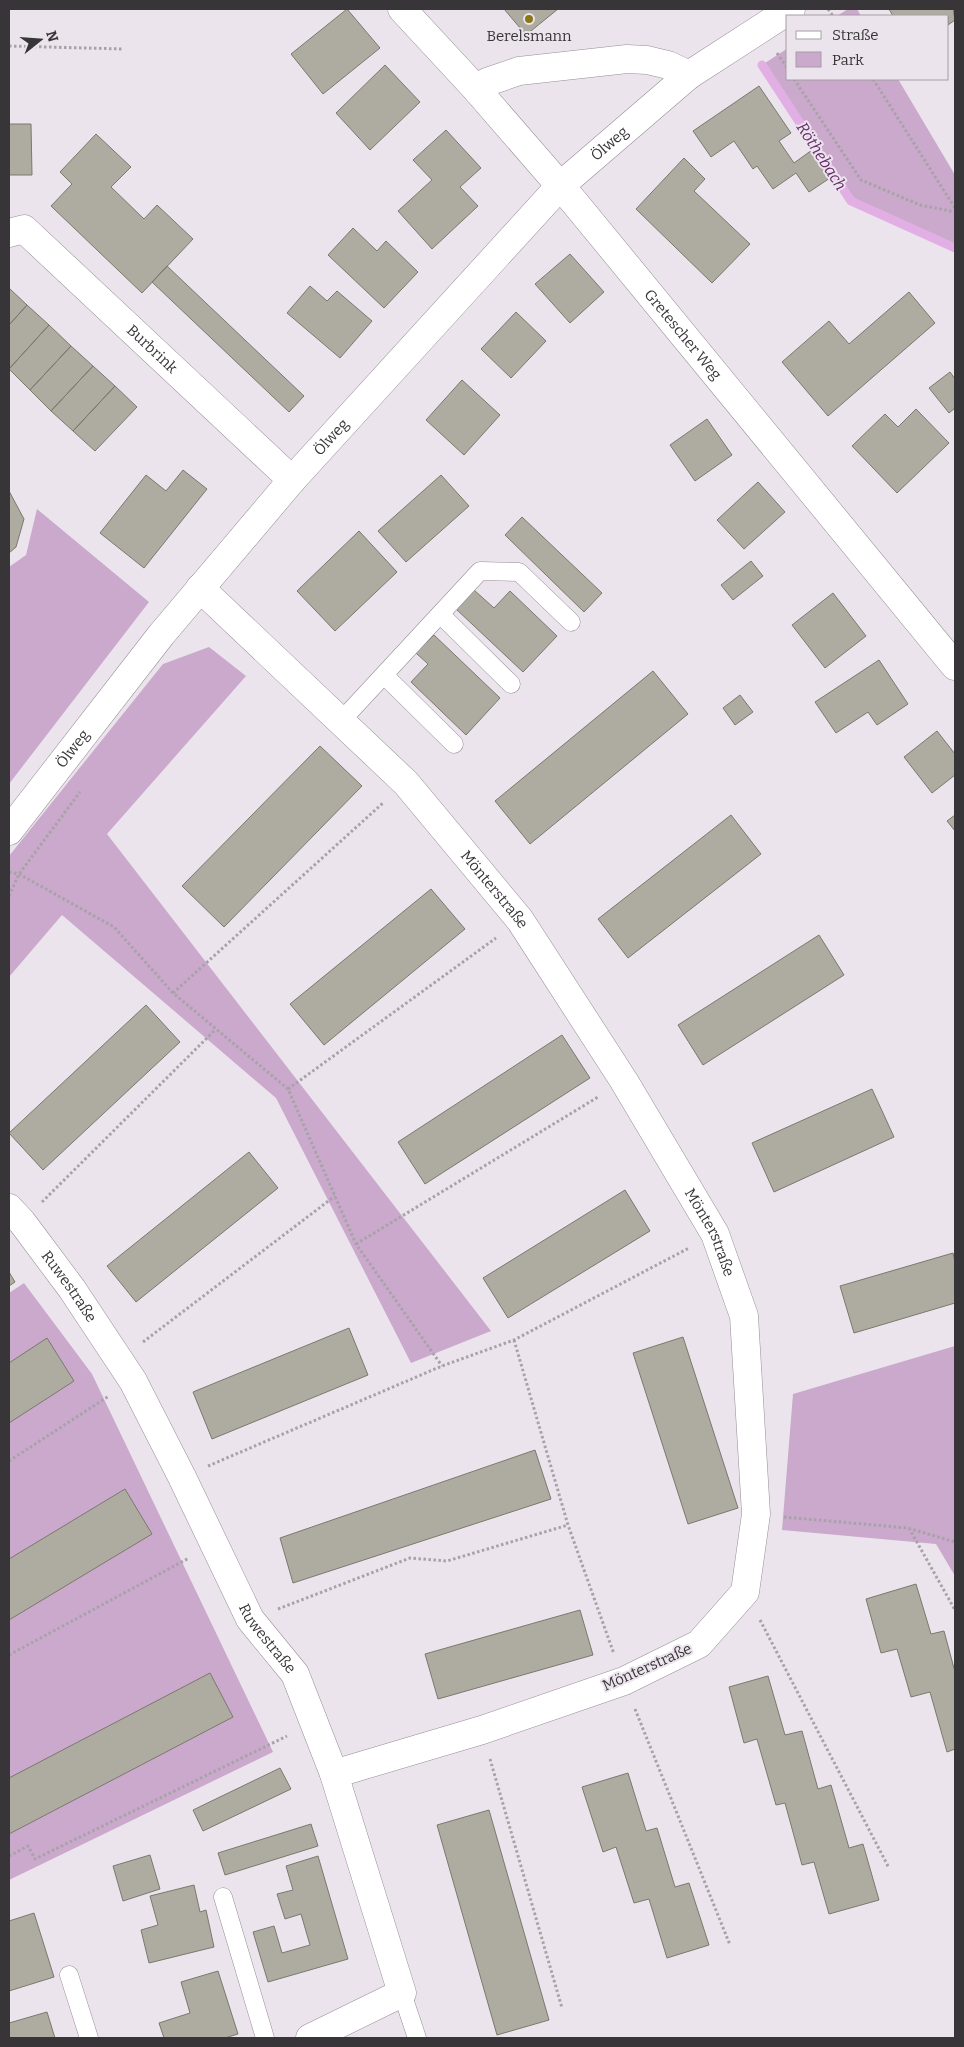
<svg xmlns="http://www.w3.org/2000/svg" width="964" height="2047" viewBox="0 0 964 2047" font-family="Bitter,serif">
<rect width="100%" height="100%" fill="#ece4ec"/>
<path fill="#caa9cc" d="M848,9H857L861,16H837Z
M788,48V79H898L955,175V248L851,201L762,65Z
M37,509L149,602L9,784V567L26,555Z
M209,647L246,676L107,834L491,1331L411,1363L276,1098L62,915L9,977V856L163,664Z
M24,1283L92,1374L273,1752L9,1880V1293Z
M955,1346V1576L936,1544L782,1530L793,1394Z"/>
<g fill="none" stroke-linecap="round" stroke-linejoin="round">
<path stroke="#e1afe4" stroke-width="9" d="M762,65L851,201L955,248"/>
</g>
<path fill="#aeaca1" stroke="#7b786e" d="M347,9L380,48L323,94L291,54Z
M504,9H558L526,35Z
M889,9H953L955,20L948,25V16H893Z
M385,65L420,102L370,150L336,113Z
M759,86L791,133L779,141L794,163L812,150L830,178L809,192L796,173L773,189L757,166L753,169L734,141L711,157L693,131Z
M9,124H31L32,175H9Z
M446,130L481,168L460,187L478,206L432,249L398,211L432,180L413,160Z
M96,134L131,167L111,187L144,219L157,205L193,239L142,293L51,206L72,184L60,172Z
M684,158L705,179L694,191L750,244L712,283L636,209Z
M353,228L377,251L386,241L418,272L384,308L328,255Z
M570,254L604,292L570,323L535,284Z
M167,266L304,396L289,412L152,282Z
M310,286L327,301L337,291L372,321L340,358L287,313Z
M9,288L27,305L9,325Z
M909,292L935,323L828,416L782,362L829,321L849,344Z
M27,305L49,325L9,369V325Z
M516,312L546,341L511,378L481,349Z
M49,325L71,346L30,390L9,369Z
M71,346L93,366L51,411L30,390Z
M93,366L115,386L73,431L51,411Z
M950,372L955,379V408L949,413L929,388Z
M462,380L500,415L464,455L426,420Z
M115,386L137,407L95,451L73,431Z
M916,409L949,443L897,493L852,446L885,414L898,427Z
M707,419L732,455L695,481L670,445Z
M183,470L207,489L144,568L100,533L146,475L166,491Z
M441,475L469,506L406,562L378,531Z
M758,482L785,512L744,549L717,520Z
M9,491L24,519L16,547L9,553Z
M522,517L602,593L584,612L505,535Z
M359,531L397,572L335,631L297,591Z
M751,561L763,576L733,600L721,585Z
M474,590L494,608L510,591L557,636L523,672L456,609Z
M833,593L866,636L825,668L792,625Z
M434,635L500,698L466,735L411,682L428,664L416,653Z
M879,660L908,704L877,725L868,712L836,733L815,702Z
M653,671L688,714L530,844L495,801Z
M740,695L753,712L735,725L723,708Z
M937,731L955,754V775L932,793L904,757Z
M320,746L362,786L224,927L182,886Z
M731,815L761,854L628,958L598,919Z
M955,815V831L947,821Z
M431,889L465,929L324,1045L290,1004Z
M819,935L844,975L703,1065L678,1025Z
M146,1005L180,1042L43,1170L9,1133Z
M562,1035L590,1078L425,1184L398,1142Z
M872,1089L894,1137L774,1192L752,1143Z
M249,1152L278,1188L136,1302L107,1266Z
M625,1190L650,1231L508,1318L483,1278Z
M953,1253L955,1262V1303L854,1333L840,1286Z
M9,1272L15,1282L9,1286Z
M349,1328L368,1375L212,1439L193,1392Z
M683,1337L738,1508L688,1524L633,1353Z
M47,1338L74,1381L9,1423V1363Z
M535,1450L551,1499L293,1583L280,1538Z
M125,1489L152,1534L9,1620V1559Z
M916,1584L931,1634L944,1631L955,1672V1749L947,1752L930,1692L911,1697L897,1649L881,1653L866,1599Z
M580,1610L593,1655L438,1699L425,1654Z
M210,1673L233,1717L9,1834V1778Z
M768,1676L785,1735L802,1731L818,1789L831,1785L849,1848L863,1844L879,1900L829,1914L814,1862L802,1865L785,1803L776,1805L757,1739L744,1743L729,1687Z
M280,1768L291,1789L203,1831L193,1810Z
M628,1773L646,1831L657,1828L675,1887L689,1883L709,1945L667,1958L649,1899L634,1903L616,1847L603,1852L582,1787Z
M489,1810L549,2020L497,2035L437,1825Z
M311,1824L318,1846L225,1875L218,1853Z
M150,1855L160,1889L123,1901L113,1866Z
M318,1856L348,1959L268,1982L253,1932L274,1926L282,1953L310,1945L301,1914L285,1919L277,1894L293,1890L286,1866Z
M194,1885L200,1912L206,1910L214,1947L149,1963L141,1930L158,1925L150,1896Z
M34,1913L54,1977L9,1991V1921Z
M218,1971L238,2034L225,2038H164L159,2023L190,2013L181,1982Z
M47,2012L55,2038H9V2023Z"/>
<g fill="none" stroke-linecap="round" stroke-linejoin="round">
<g stroke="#968e96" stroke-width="19">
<path id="service" d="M440,614L511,684
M384,675L454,744
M341,721L480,571L519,572L571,622
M223,1897L265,2038
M69,1975L89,2038
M402,1993L417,2038"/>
</g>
<g stroke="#968e96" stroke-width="29">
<g id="minor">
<path id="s1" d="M402,9L477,90L575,203L955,666"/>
<path d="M477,90L487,82L519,71L627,59L647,60L668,65L689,75"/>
<path id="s2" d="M9,233L24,229L292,480"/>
<path id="s3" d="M200,588L406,783L520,920L624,1081L715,1234L744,1316L756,1514L745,1592L699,1644L624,1681L482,1730L334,1774"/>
<path id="s4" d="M9,831L161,635L292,480L560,186L689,75L791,9"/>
<path id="s5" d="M9,1208L22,1222L72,1289L133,1381L182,1477L250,1619L295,1674L334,1774L402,1993L310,2038"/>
</g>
</g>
<path stroke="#a8a2a8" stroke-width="3" stroke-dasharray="2.5 2.5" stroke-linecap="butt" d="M828,9L833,16
M9,46L123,49
M777,53L788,69
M794,79L861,180L920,205L955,212
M873,79L955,208
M9,872L19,874L114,927L173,993L288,1089L356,1244L442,1366
M9,896L19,874L80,792
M173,993L383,803
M288,1089L496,938
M42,1202L215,1030
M356,1244L598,1097
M514,1340L568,1525L614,1654
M143,1342L335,1196
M9,1461L109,1396
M208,1466L442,1366L514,1340L689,1248
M784,1517L908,1528L955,1542
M909,1528L955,1610
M278,1609L410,1558L447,1561L568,1525
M760,1620L889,1868
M9,1655L189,1558
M635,1709L730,1945
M490,1759L562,2008
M9,1856L28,1846L35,1859L287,1736"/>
<use href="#service" stroke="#fff" stroke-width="18"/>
<use href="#minor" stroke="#fff" stroke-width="28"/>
</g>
<circle fill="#8c761a" stroke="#ece4ec" stroke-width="2" cx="529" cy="19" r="5"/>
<g text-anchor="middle" stroke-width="4" stroke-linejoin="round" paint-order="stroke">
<g font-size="15" fill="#383538" stroke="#ece4ec">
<text x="529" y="41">Berelsmann</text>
</g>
<g font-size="15" fill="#383538" stroke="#ece4ec">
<text dy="5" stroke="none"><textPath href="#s4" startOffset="914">Ölweg</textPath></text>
<text dy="5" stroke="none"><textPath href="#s1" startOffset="430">Gretescher Weg</textPath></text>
<text dy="5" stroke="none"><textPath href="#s2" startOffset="191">Burbrink</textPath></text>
<text dy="5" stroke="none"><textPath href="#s4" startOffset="509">Ölweg</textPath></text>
<text dy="5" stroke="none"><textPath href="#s4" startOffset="104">Ölweg</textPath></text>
<text dy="5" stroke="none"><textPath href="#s3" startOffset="422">Mönterstraße</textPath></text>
<text dy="5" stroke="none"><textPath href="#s3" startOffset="828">Mönterstraße</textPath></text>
<text dy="5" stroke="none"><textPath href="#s5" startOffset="99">Ruwestraße</textPath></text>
<text dy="5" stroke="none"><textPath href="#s5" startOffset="504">Ruwestraße</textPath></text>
<text transform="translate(647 1667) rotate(-24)" y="5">Mönterstraße</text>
</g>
<g font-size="16" font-style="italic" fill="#662a6b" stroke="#ece4ec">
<text transform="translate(822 156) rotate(57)" y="6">Röthebach</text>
</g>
</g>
<rect width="964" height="2047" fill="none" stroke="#383538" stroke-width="20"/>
<rect x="786" y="15" width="162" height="65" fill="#ece4ec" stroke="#a49ea4"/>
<rect x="796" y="31" width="25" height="8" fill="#ffffff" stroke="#a49ea4"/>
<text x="832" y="40" font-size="15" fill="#383538">Straße</text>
<rect x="796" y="52" width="25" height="15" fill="#caa9cc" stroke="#a49ea4"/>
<text x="832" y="65" font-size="15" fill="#383538">Park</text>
<g transform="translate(40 40) rotate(73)" stroke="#ece4ec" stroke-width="4" paint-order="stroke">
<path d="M0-4L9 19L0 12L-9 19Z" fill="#383538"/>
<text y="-8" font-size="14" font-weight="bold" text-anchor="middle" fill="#383538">N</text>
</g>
</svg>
